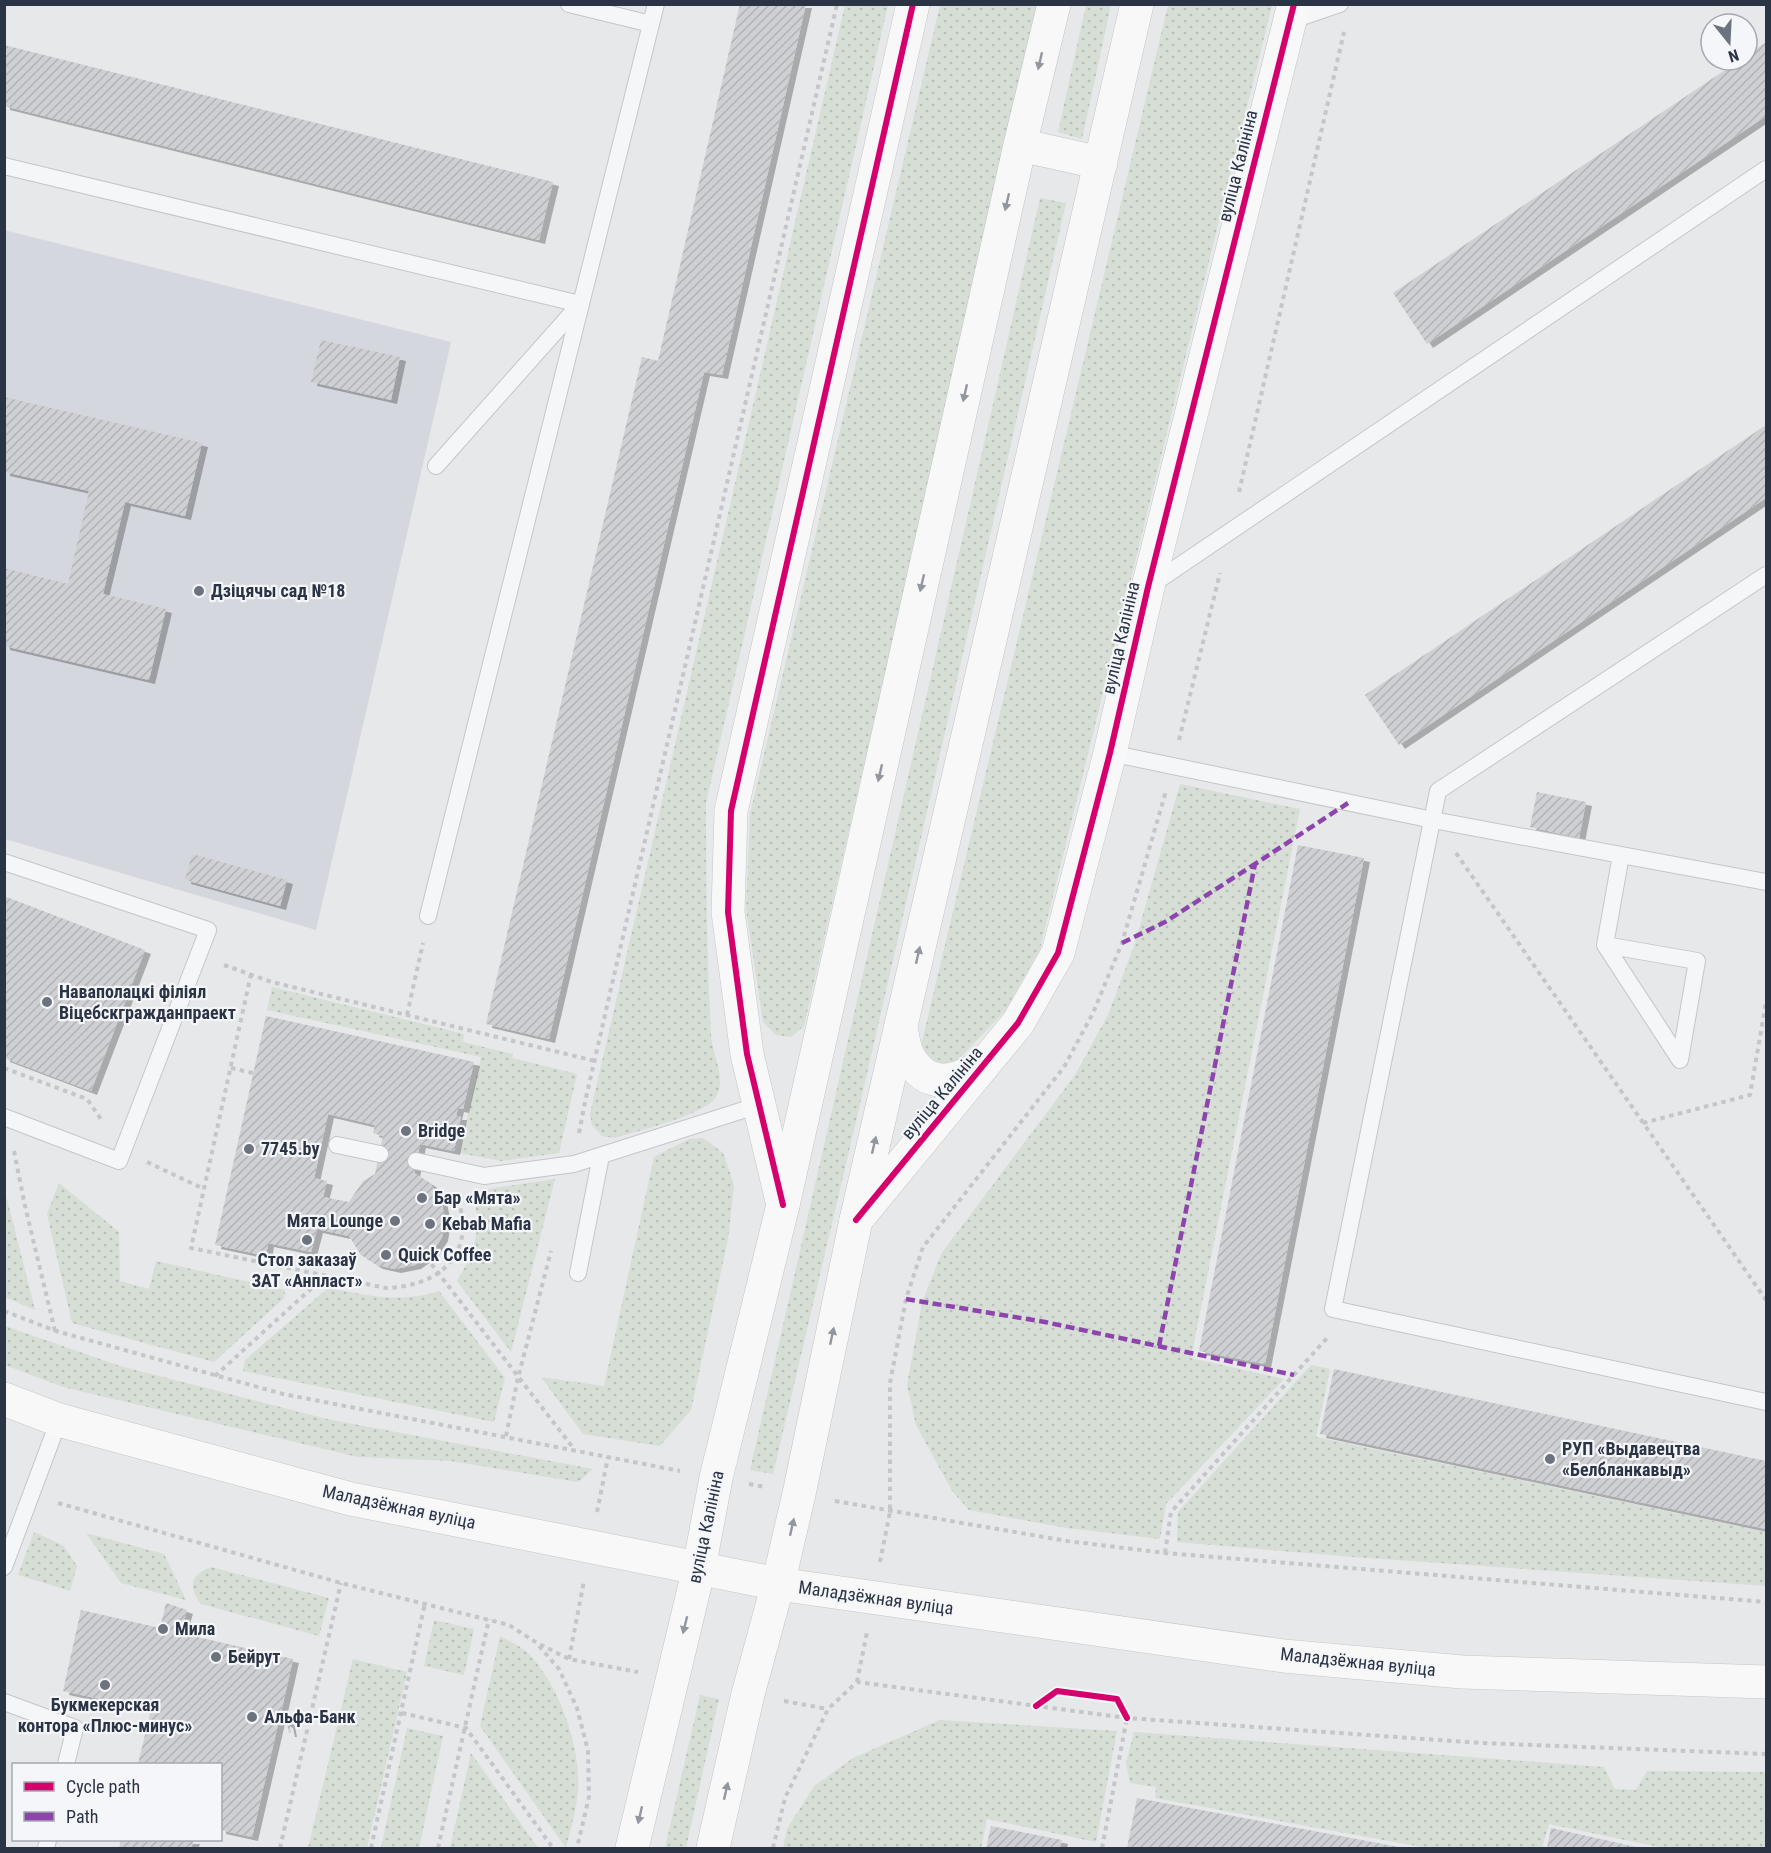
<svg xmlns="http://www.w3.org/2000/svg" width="1771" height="1853" viewBox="0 0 1771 1853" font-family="'Roboto Condensed',sans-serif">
<defs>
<pattern id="grass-dots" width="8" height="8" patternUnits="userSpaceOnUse" patternTransform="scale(1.5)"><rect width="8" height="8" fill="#d6ded6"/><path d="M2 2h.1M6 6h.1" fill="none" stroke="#b8bfb9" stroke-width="1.8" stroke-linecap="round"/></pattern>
<pattern id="building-hatch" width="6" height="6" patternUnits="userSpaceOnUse" patternTransform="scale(1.5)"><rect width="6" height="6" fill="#ced0d3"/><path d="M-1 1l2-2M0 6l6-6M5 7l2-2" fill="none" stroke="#b1b3b6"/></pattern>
<filter id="shadow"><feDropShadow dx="6" dy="4" stdDeviation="0" flood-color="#0004"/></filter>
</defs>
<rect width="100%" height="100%" fill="#e6e8ea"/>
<path fill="#d4d7dd" d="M4,230L451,342L316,930L5,839Z"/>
<path fill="url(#grass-dots)" d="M845,5H888L706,803C706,881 707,957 711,1035C712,1055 727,1078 716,1097C705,1115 637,1131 615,1138L602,1136L592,1125L590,1114Z
M940,5H1038L804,1026L791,1037L776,1035L763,1022L746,909L750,814Z
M1086,5H1111L1082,139L1058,132Z
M1168,5H1272L1040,949L1005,1011L958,1060L944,1066L929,1061L921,1046Z
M1040,198L1066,203L858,1113L773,1474L750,1470Z
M1180,784L1300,809L1191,1358L1284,1379L1166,1504L1160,1539L1067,1528L969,1510L952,1491L916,1425L907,1385L922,1303L941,1254L1075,1075L1108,1015L1134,946Z
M272,987L464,1034L463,1042L513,1054L512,1058L577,1074L559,1153L501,1161L459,1153L481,1057L267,1010Z
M703,1138L723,1153L734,1185L728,1239L691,1410L660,1446L583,1434L541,1377L604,1386L654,1157L689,1139Z
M555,1179L511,1352L457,1281L473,1253L478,1222L473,1191Z
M59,1183L119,1232L120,1281L149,1289L156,1261L285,1290L284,1298L214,1362L72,1323L47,1214Z
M5,1198L7,1199L35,1310L5,1297Z
M328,1288C368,1295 399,1304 439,1291L505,1378L494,1422L243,1371L245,1360Z
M5,1326L120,1366L327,1419L593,1469L578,1482L451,1461L358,1457L63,1387L5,1365Z
M1311,1365L1330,1369L1316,1437L1766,1532V1586L1354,1557L1177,1542L1178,1512Z
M34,1532L64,1546L77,1566L70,1591L18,1575Z
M86,1533L164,1554L186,1600L121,1583Z
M211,1567L329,1598L319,1636L201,1604C188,1587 190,1575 211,1567Z
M434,1620L474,1629L464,1675L424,1666Z
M500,1636C509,1641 520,1646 528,1653C560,1686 584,1753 577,1799C575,1815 570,1832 566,1848L480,1726Z
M353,1659L407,1672L367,1848H308Z
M700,1695L719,1699L686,1848H665Z
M940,1720L1117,1731L1096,1842L987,1819L981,1848H783L787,1829L814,1786L853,1758Z
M407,1728L443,1736L419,1848H381Z
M1134,1732L1604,1767L1615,1789L1636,1790L1647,1771L1766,1772V1848H1663L1549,1824L1542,1848H1427L1155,1798L1156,1787L1130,1783L1126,1763Z
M471,1753L538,1848H450Z"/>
<path fill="url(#building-hatch)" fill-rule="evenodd" filter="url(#shadow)" d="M740,4H806L722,375L704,372L549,1039L486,1024L642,357L658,361Z
M1766,42V116L1427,344L1393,293L1740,60H1747V55Z
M4,45L553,182L539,240L4,106Z
M321,340L400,357L391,400L311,382Z
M4,397L202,443L185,516L125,502L103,594L166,609L149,680L4,646V568L68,584L89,491L4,472Z
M1766,425V498L1399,745L1365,695Z
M1537,792L1586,802L1579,838L1530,827Z
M1298,845L1364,858L1265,1364L1199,1351Z
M192,854L287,880L280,906L185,880Z
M4,896L145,950L91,1091L4,1058Z
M266,1016L474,1062L463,1109L458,1108L456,1116H461L454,1151L420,1144L414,1173L430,1183L441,1199L445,1219L442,1237L432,1253L415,1265L395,1269L377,1265L361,1255L349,1236L317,1229L311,1252L268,1243L266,1256L215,1245ZM328,1114L375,1125L373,1133L383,1136L375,1174L363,1181L349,1202L323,1197L327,1181L314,1178Z
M1334,1369L1766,1461V1529L1320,1434Z
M166,1603L187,1610L180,1633L293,1659L280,1717L285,1718L289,1722L291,1733H289L287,1724L279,1720L252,1837L220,1830V1764H138L151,1710L63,1691L81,1610L160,1628Z
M1137,1798L1399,1847V1848H1127Z
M991,1826L1062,1840L1060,1848H986Z
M1551,1828L1641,1848H1547Z
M121,1840H194L191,1848H119Z"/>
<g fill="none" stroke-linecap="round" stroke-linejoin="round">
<g stroke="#c4c6c8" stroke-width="18">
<path id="lane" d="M569,4L651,24
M1290,21L1340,4
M4,166L580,304L436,466
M1766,575L1438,791L1333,1309L1766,1402
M1151,585L1766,169
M1110,753L1433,820L1766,882
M4,862L208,930L119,1161L4,1117
M428,916L656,4
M1605,945L1697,961L1680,1060L1605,945L1621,855
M337,1145L380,1154
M416,1161L484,1176L574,1164L759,1105
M578,1273L601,1156
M4,1567L59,1420
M4,1702L75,1728L66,1764
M46,1848L48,1840"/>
</g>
<g stroke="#c4c6c8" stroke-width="34">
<path id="secondary" d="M901,1028C903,1036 904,1048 908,1055C926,1091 955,1082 983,1066
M783,1205L747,1054L728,912L731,811L913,4
M856,1220L1018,1023L1058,953L1110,753L1148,587L1294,4
M4,1399L59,1420L351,1499L778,1584L1284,1656L1462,1672L1766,1682"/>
</g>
<g stroke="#c2c5c8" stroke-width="34">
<path id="primary" d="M1020,145L1101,163
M632,1848L699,1568L716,1478L783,1205L1020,145L1054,4
M713,1848L748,1694L778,1584L799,1494L856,1220L1137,4"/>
</g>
<path stroke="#c5c6ca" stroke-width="4" stroke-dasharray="4.5 4.5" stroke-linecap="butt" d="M1239,492L1344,32
M1179,740L1220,573
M1456,853L1766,1300
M224,965L272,982L595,1061
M251,974L191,1248L386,1288C417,1287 452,1275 461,1241C465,1227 461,1213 459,1199
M407,1015L423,943
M4,1068L87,1099L103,1122
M231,1068L253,1073
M1643,1123L1750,1095L1766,1002
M579,1133L585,1102L837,4
M14,1151L25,1206L55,1331
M147,1162L204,1189
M426,1257L574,1449
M4,1311L56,1331L283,1394L680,1471
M215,1376L325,1276
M506,1436L518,1378L551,1251
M749,1484L765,1487
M835,1501L1067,1541L1165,1553L1766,1602
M58,1503L341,1583L509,1625L537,1643L569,1659L638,1672
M597,1512L608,1457
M1165,1553L1171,1512L1327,1338H1331
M880,1562L890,1512V1383L906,1299L923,1247L1064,1067L1093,1013L1122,943L1166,791
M539,1646L559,1669L577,1708L588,1751L589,1797L577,1848
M569,1659L584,1581
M857,1682L867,1632
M784,1701L828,1709
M402,1713L466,1728L553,1848
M280,1848L341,1583
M371,1848L425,1603
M438,1848L489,1619
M773,1848L785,1798L828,1709L857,1682L1127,1718L1481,1743L1766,1754
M1102,1848L1127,1718"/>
<use href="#lane" stroke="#f5f6f7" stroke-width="16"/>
<use href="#secondary" stroke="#f8f8f8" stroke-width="33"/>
<use href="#primary" stroke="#f8f8f8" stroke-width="33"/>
<path stroke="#8e44ad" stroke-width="4.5" stroke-dasharray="9 4.5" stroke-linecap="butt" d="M1122,943L1165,922L1255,864
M906,1299L1045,1322L1294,1375
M1159,1346L1255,864L1348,803"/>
<g stroke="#f4f6f9" stroke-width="10">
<path id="cycleway" d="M783,1205L747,1054L728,912L731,811L913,4
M856,1220L1018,1023L1058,953L1110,753L1148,587L1294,4
M1036,1706L1057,1691L1117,1699L1127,1718"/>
</g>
<use href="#cycleway" stroke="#d6006c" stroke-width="6"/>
</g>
<defs><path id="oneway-solid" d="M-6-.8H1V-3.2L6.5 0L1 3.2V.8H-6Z" transform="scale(1.5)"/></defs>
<g fill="#92969e">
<use href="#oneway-solid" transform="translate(1040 61) rotate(103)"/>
<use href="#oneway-solid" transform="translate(1007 202) rotate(103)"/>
<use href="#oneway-solid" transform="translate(965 393) rotate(103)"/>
<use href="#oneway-solid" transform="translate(922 583) rotate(103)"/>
<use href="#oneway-solid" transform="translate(880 773) rotate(103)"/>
<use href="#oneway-solid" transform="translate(918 955) rotate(-77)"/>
<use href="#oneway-solid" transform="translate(874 1145) rotate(-77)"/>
<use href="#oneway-solid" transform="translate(832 1336) rotate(-78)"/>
<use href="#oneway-solid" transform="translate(792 1527) rotate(-77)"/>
<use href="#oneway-solid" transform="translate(685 1625) rotate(104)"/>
<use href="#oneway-solid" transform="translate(726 1791) rotate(-77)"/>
<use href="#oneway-solid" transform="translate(640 1815) rotate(103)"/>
</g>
<g fill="#6c737f" stroke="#f4f6f9" stroke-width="2">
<circle cx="199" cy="591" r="6"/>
<circle cx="47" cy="1002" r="6"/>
<circle cx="406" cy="1131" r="6"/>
<circle cx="249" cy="1149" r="6"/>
<circle cx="422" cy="1198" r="6"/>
<circle cx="395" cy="1221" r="6"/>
<circle cx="430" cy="1224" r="6"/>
<circle cx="307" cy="1240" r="6"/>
<circle cx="386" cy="1255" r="6"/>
<circle cx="1550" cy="1459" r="6"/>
<circle cx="163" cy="1629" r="6"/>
<circle cx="216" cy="1657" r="6"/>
<circle cx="105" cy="1685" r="6"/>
<circle cx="252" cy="1717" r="6"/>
</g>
<g text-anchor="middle" stroke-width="4.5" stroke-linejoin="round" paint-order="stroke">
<g font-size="18" fill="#2b3445" stroke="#f4f6f9">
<text transform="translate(1238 166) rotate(-76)" y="6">вуліца Калініна</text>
<text transform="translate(1121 638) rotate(-77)" y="6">вуліца Калініна</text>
<text transform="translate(942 1093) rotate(-50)" y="6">вуліца Калініна</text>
<text transform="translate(399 1507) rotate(12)" y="6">Маладзёжная вуліца</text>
<text transform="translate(706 1527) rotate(-78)" y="6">вуліца Калініна</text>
<text transform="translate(876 1598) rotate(8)" y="6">Маладзёжная вуліца</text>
<text transform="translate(1358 1662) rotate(6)" y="6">Маладзёжная вуліца</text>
</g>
<g font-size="18" font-weight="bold" fill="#2b3445" stroke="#f4f6f9" text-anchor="start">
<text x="211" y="597">Дзіцячы сад №18</text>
<text x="59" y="998">Наваполацкі філіял<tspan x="59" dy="21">Віцебскгражданпраект</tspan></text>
<text x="418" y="1137">Bridge</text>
<text x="261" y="1155">7745.by</text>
<text x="434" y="1204">Бар «Мята»</text>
<text x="383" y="1227" text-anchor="end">Мята Lounge</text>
<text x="442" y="1230">Kebab Mafia</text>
<text x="398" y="1261">Quick Coffee</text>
<text x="307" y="1266" text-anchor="middle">Стол заказаў<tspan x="307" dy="21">ЗАТ «Анпласт»</tspan></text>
<text x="1562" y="1455">РУП «Выдавецтва<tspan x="1562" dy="21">«Белбланкавыд»</tspan></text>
<text x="175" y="1635">Мила</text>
<text x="228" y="1663">Бейрут</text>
<text x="105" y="1711" text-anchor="middle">Букмекерская<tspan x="105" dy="21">контора «Плюс-минус»</tspan></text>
<text x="264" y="1723">Альфа-Банк</text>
</g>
</g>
<rect width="1771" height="1853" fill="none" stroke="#2b3445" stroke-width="12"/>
<rect x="12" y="1763" width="210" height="78" fill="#f4f6f9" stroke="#a4a8b1" stroke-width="1.5"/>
<rect x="24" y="1782" width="30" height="9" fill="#d6006c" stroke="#a4a8b1" stroke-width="1.5"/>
<text x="66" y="1793" font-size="18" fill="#2b3445">Cycle path</text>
<rect x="24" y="1812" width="30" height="9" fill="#8e44ad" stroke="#a4a8b1" stroke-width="1.5"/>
<text x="66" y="1823" font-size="18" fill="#2b3445">Path</text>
<g transform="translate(1729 42) rotate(162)"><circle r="28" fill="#f4f6f9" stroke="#a4a8b1" stroke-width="1.5"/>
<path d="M0-4.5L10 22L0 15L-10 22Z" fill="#6c737f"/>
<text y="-9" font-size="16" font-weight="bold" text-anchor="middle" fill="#2b3445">N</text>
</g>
</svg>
